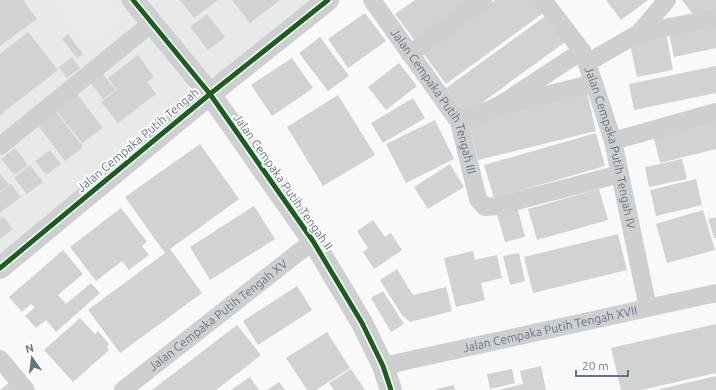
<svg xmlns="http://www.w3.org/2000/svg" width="716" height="390" viewBox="0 0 716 390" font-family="Ubuntu,sans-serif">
<rect width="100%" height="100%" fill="#f9f9f9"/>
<path fill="#e8e9e9" d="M0,0H336L0,269Z"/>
<path fill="#e8ebe6" d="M49,0H109L124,17L89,47Z"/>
<path fill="#d0d2d3" d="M0,0H23L37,19L0,46Z
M180,0H218L194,18Z
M232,0H280L250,23Z
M415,0H475L416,42L395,14Z
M495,0H538L546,11L446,84L423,53Z
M606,0H648L621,20Z
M682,0H716V11L696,18Z
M365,13L386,41L348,68L328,39Z
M207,14L225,37L208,50L190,27Z
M547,15L565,42L465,115L446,88Z
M716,23V48L674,57L669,33Z
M28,32L58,70L0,115V54Z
M666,33L673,70L637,77L629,40Z
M68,34L83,54L77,58L62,39Z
M320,37L349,76L328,91L299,53Z
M138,55L154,77L147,82L156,94L118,123L101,102L117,90L108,78Z
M72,57L80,68L67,78L59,67Z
M292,58L313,88L272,116L251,85Z
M399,63L417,86L386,110L368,87Z
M716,66V93L634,110L629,84Z
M102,73L116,90L103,99L90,82Z
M587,92L596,131L478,160L468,121Z
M77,94L103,128L82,143L56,110Z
M338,95L375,155L323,186L287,127Z
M413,98L425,118L383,143L371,123Z
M55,110L83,147L65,161L37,124Z
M716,118V149L660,163L653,134Z
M435,120L454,159L406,183L386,144Z
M596,133L605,166L494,198L484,165Z
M200,144L239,199L170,249L202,293L120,353L88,310L165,253L125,197Z
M15,148L28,165L14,175L1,159Z
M50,150L61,164L46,175L35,161Z
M682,159L687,179L649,187L645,167Z
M450,164L464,187L428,209L414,187Z
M30,165L43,182L27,194L14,178Z
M0,174L9,185L0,192Z
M696,179L702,205L656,216L650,190Z
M11,184L21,197L0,213V193Z
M599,189L608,220L537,240L528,209Z
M516,202L525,237L505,242L495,207Z
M254,206L275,239L210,280L190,247Z
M121,208L147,242L142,246L149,255L129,270L122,261L96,281L70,247Z
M703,210L715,250L667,263L656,224Z
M3,216L13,229L0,239V219Z
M716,217V238H714L708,219Z
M373,220L385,237L391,233L402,250L374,269L363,252L368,248L357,231Z
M618,234L627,270L533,293L524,257Z
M63,250L83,274L58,295L66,304L91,283L100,293L56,332L46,320L36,328L25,316L35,307L31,304L22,312L9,297Z
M473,251L475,260L497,255L502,278L481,283L485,300L456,307L444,258Z
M519,253L525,281L510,285L503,256Z
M397,269L413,295L446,287L452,311L410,322L402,315L380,280Z
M297,286L312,310L258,345L243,321Z
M383,291L404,324L391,332L371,298Z
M80,318L95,334L98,331L109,344L107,347L109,350L73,382L44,350Z
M716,324V373L641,390H621L611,348Z
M237,325L261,355L220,387L216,390H152Z
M327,332L350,368L316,390H307L286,358Z
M541,366L546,390H499L523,384L520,371Z
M351,369L365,390H334L329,383Z
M512,369L515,383L490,389L487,374Z
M716,376V390H660V389Z
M250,377L259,390H231Z
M11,381L18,390H0Z
M279,382L285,390H267Z
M454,385L455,390H437L436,389Z"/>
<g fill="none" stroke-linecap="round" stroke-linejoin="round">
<g stroke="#cecfd0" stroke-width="18">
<path id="s1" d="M372,0L459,122L478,199L485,207L497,206L620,174"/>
<path id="s2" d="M543,0L582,51L594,83L613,141L648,308"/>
<path d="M639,33L667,0"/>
<path d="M410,54L483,0"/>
<path d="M587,63L639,33L716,18"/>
<path d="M510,104L594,83"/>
<path d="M459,122L498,106L582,51"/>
<path d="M613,141L716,112"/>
<path d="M0,146L152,23"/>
<path d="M0,359L26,390"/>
<path id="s3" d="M383,366L716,293"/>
<path id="s4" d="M123,390L313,241"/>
</g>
<path stroke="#cecfd0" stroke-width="22" d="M133,0L210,94L313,241L362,323L383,366L391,390
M0,268L210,94L328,0"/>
<g stroke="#fff" stroke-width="8">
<path id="cycleway" d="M133,0L210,94L313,241L362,323L383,366L391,390
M0,268L210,94L328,0"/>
</g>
<use href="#cycleway" stroke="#1b5e20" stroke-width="5"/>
</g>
<g text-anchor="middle" stroke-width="4" stroke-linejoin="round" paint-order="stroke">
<g font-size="12" fill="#657683" stroke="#fff">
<text dy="4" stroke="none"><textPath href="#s1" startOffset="120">Jalan Cempaka Putih Tengah III</textPath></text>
<text transform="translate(138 140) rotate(-40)" y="4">Jalan Cempaka Putih Tengah</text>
<text dy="4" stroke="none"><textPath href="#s2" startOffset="165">Jalan Cempaka Putih Tengah IV</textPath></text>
<text transform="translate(283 182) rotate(55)" y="4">Jalan Cempaka Putih Tengah II</text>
<text dy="4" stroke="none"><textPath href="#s4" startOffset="121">Jalan Cempaka Putih Tengah XV</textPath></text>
<text dy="4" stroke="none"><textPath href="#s3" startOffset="171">Jalan Cempaka Putih Tengah XVII</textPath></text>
</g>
</g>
<g transform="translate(32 358) rotate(346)" stroke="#ffffff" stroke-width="3" paint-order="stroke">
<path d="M0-3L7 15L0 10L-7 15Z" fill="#657683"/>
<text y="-6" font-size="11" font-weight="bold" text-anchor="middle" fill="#657683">N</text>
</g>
<path d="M576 370v6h52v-6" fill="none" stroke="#657683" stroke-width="2"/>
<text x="582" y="370" font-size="12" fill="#657683" stroke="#ffffff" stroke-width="3" paint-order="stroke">20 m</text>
</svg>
